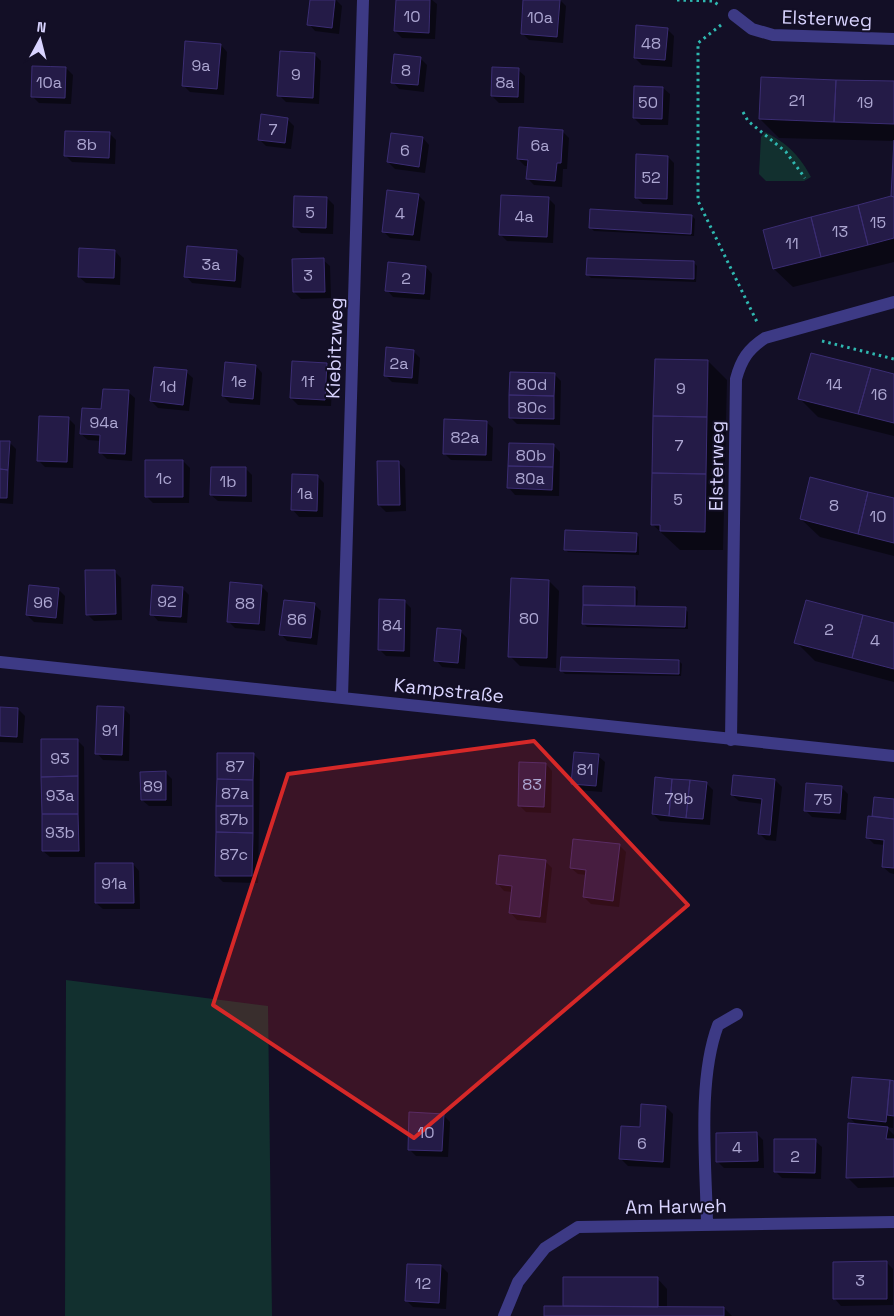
<svg xmlns="http://www.w3.org/2000/svg" width="894" height="1316" viewBox="0 0 894 1316" font-family="'Space Grotesk',sans-serif">
<rect width="100%" height="100%" fill="#130f26"/>
<path fill="#12302f" d="M765,132C787,143 800,156 811,177L804,181H766L759,174L761,137Z
M66,980L268,1006L272,1316H65Z"/>
<path fill="#0007" d="M311,0H336L342,6L339,34L315,31L309,24Z
M397,0H432L437,4L435,39L402,38L395,31Z
M525,0H560L566,6L563,43L529,40L522,33Z
M667,29L674,36L672,67L642,65L635,58Z
M221,45L227,52L224,95L190,92L183,85Z
M315,55L321,61L319,104L286,102L279,95Z
M420,58L427,65L424,92L399,89L393,82Z
M66,68L73,75L71,104L39,103L32,96Z
M518,70L525,76L524,103H499L492,96Z
M894,82V141L779,138L760,119Z
M663,88L670,94L668,125H641L634,118Z
M287,119L294,126L291,149L266,146L259,139Z
M563,132L569,138L567,169H563L562,187L534,185L527,178L528,166H525L518,159Z
M110,134L116,140L115,164L72,162L65,155Z
M423,138L429,145L425,173L395,169L388,162Z
M668,157L674,163L673,205L643,204L636,197Z
M894,166V262L793,287L774,269L893,197Z
M418,195L425,202L420,241L390,238L383,231Z
M327,198L334,205L333,234L301,233L295,227Z
M548,198L555,205L553,243L507,241L500,234Z
M692,216L695,219L694,236L594,231L591,228Z
M115,251L121,258L120,285L86,283L79,277Z
M237,252L244,258L241,288L192,283L186,276Z
M323,260L330,266L331,298L301,299L294,292Z
M694,263L697,266L696,282L591,278L588,275Z
M426,267L432,274L430,300L393,297L387,290Z
M413,351L420,358L418,384L392,382L386,376Z
M708,361L727,380L723,550H680L652,524Z
M327,364L333,371L331,406L298,405L291,398Z
M256,366L262,373L260,405L230,403L223,396Z
M186,372L193,378L189,411L158,408L151,401Z
M554,374L561,381L560,425L517,424L510,417Z
M894,375V436L818,417L799,398Z
M128,392L135,398L132,461L107,459L100,452L101,441L88,440L81,434L103,411Z
M68,418L75,425L73,468L45,467L38,460Z
M486,422L493,428L492,461L451,460L444,453Z
M0,442L10,443L16,449L13,504L0,503Z
M553,445L560,452L559,496L515,495L509,488Z
M183,461L190,468L189,503H153L146,496Z
M398,462L405,469L406,511L386,512L379,505Z
M246,469L252,475V502L218,501L211,495Z
M317,476L324,483L323,517H299L293,510Z
M894,499V556L820,537L801,519Z
M636,534L639,537V555L568,552L565,549Z
M114,571L121,578L122,620L94,621L88,615Z
M549,581L559,591L556,668L520,666L510,656Z
M261,586L268,593L265,631L235,628L229,622Z
M585,587L635,588L638,591L637,607L685,609L688,612V629L587,627L584,624Z
M182,588L189,595L187,623L158,621L152,614Z
M58,589L65,596L63,624L34,622L27,615Z
M404,601L411,608L410,657L386,656L380,650Z
M315,605L321,611L317,645L287,641L281,634Z
M894,624V682L815,661L796,642Z
M460,631L467,638L465,669L442,667L436,660Z
M679,661L682,664L681,676L565,674L562,671Z
M0,708L18,709L25,716L23,743L0,742Z
M123,708L130,715L129,761L103,760L97,753Z
M77,740L84,747L85,857H50L43,851Z
M253,754L260,761L258,883L223,882L216,875Z
M598,756L605,762L602,792L579,790L572,783Z
M546,764L552,771L551,813L526,812L519,805Z
M165,772L172,779V806H149L142,800Z
M775,780L782,787L776,841L766,840L760,834L763,804L739,801L732,795Z
M706,783L713,790L710,825L660,821L653,814Z
M841,787L848,794L846,820L812,817L805,810Z
M894,800V874L890,873L883,867L885,845L874,844L867,837L875,818L873,816Z
M619,845L626,852L619,907L591,904L584,897L587,875L578,874L571,868Z
M545,861L552,868L546,923L517,920L511,913L513,892L504,891L498,884Z
M133,864L139,871L140,909H103L96,903Z
M853,1078L894,1082L893,1128L886,1127L894,1135V1187L858,1188L848,1178L857,1125L850,1118Z
M666,1107L673,1114L670,1168L628,1166L621,1159L641,1128Z
M443,1115L450,1122L448,1157L416,1156L409,1149Z
M756,1133L763,1140L764,1168H724L718,1162Z
M815,1141L822,1147L821,1179L782,1178L775,1171Z
M887,1263L893,1269V1305L841,1306L835,1299Z
M441,1266L448,1273L446,1309L413,1307L407,1301Z
M657,1278L667,1289V1308H724L732,1316H545L566,1308L564,1306Z"/>
<path fill="#241b47" stroke="#3b2d73" d="M310,0H335L332,28L307,25Z
M396,0H430L429,33L394,31Z
M523,0H560L557,37L521,34Z
M636,25L668,28L665,60L634,58Z
M185,41L221,44L217,89L182,86Z
M280,51L315,53L313,98L277,96Z
M394,54L421,57L418,85L391,83Z
M32,66L66,67L65,98L31,97Z
M492,67L519,68L518,97L491,96Z
M761,77L836,80L834,122L759,119Z
M836,80L894,81V124L834,122Z
M634,86L663,87L662,119L633,118Z
M261,114L288,118L285,143L258,140Z
M519,127L563,130L561,163H557L555,181L526,179L528,160L517,159Z
M65,131L110,132L109,158L64,156Z
M391,133L423,137L419,167L387,162Z
M894,140V197L891,196Z
M636,154L668,156L667,199L635,198Z
M387,190L419,194L413,235L382,232Z
M501,195L549,197L547,237L499,235Z
M294,196L327,197L326,228L293,227Z
M891,196L894,197V238L868,245L858,205Z
M858,205L868,245L821,257L811,217Z
M590,209L692,215L691,234L589,228Z
M811,217L821,257L773,269L763,230Z
M187,246L237,250L235,281L184,277Z
M79,248L115,250L114,278L78,277Z
M324,258L325,292H293L292,259Z
M587,258L694,261V279L586,275Z
M388,262L426,266L424,294L385,291Z
M386,347L414,350L412,378L384,376Z
M811,353L871,368L858,414L798,399Z
M655,359L708,360L707,417L653,416Z
M292,361L327,363L325,400L290,398Z
M225,362L256,365L253,399L222,396Z
M154,367L187,370L183,405L150,401Z
M871,368L894,374V423L858,414Z
M510,372L555,373L554,396L509,395Z
M103,389L129,390L125,454L99,453L100,435L80,434L82,408L101,409Z
M509,395L554,396V419L509,418Z
M39,416L69,417L67,462L37,461Z
M653,416L707,417L706,474L652,473Z
M444,419L487,421L486,455L443,454Z
M0,441H10L8,470L0,469Z
M509,443L554,444L553,467L508,466Z
M145,460H183V497H145Z
M377,461H399L400,505H378Z
M508,466L553,467L552,490L507,488Z
M211,467H246V496L210,495Z
M0,469L8,470L7,498H0Z
M652,473L706,474L705,532L660,531V525H651Z
M292,474L318,475L317,511L291,510Z
M810,477L868,492L858,534L800,519Z
M868,492L894,498V543L858,534Z
M565,530L637,533L636,552L564,550Z
M85,570H115L116,614L86,615Z
M511,578L549,580L547,658L508,657Z
M230,582L262,585L259,624L227,622Z
M29,585L59,588L56,618L26,615Z
M152,585L183,587L181,617L150,615Z
M583,586L635,587V606L583,605Z
M379,599L405,600L404,651L378,650Z
M284,600L315,603L311,638L279,635Z
M806,600L863,615L852,658L794,643Z
M583,605L686,607L685,627L582,624Z
M863,615L894,623V669L852,658Z
M437,628L461,630L458,663L434,661Z
M561,657L679,660V674L560,671Z
M97,706L124,707L122,755L95,754Z
M0,707L18,708L17,737L0,736Z
M41,739H78V776L41,777Z
M574,752L599,754L596,786L571,784Z
M217,753H254L253,780L217,779Z
M519,762L546,763L544,807L518,806Z
M166,771V800H141L140,772Z
M733,775L775,779L770,835L758,834L762,799L731,795Z
M78,776V814H42L41,777Z
M655,777L672,779L669,816L652,814Z
M217,779L253,780V806H216Z
M672,779L690,780L686,818L669,816Z
M690,780L707,782L703,819L686,818Z
M806,783L842,786L840,813L804,811Z
M874,797L894,799V819L872,816Z
M216,806H253V833L216,832Z
M42,814H78L79,851H42Z
M868,816L894,819V868L882,867L884,840L866,838Z
M216,832L253,833L252,876H215Z
M573,839L620,844L613,901L583,897L586,870L570,868Z
M499,855L546,860L540,917L509,913L512,886L496,884Z
M95,863H133L134,903H95Z
M852,1077L890,1080L886,1122L848,1118Z
M890,1080L894,1081V1116L887,1115Z
M641,1104L666,1106L663,1162L619,1159L621,1126L640,1127Z
M409,1112L444,1114L442,1151L408,1150Z
M848,1123L888,1127L886,1139H894V1177L846,1178Z
M757,1132L758,1161L716,1162V1133Z
M774,1139H816L815,1173L774,1172Z
M887,1261V1299H833V1262Z
M407,1264L441,1265L439,1303L405,1301Z
M563,1277H658V1307L563,1306Z
M544,1306L724,1307V1316H544Z"/>
<g fill="none" stroke-linecap="round" stroke-linejoin="round">
<path stroke="#2fb8b0" stroke-width="3" stroke-dasharray="2.5 4" stroke-linecap="butt" d="M677,0L713,1L720,6
M721,25L698,43V201L757,322
M743,112L748,121L786,152L805,178
M822,341L894,359"/>
<path stroke="#3d3a85" stroke-width="12" d="M734,15L752,29L773,35L894,39
M0,662L894,756
M342,697L363,0
M731,740L736,379C741,360 748,349 765,338L894,302
M707,1224C706,1164 697,1081 718,1025L737,1014
M504,1316L518,1282L545,1248L578,1227L894,1222"/>
</g>
<path fill="#d62828" fill-opacity="0.2" stroke="#d62828" stroke-width="4" stroke-linejoin="round" d="M534,741L688,905L414,1138L213,1005L288,774Z"/>
<g text-anchor="middle" stroke-width="4" stroke-linejoin="round" paint-order="stroke">
<g font-size="16" fill="#aca6d1">
<text x="412" y="22">10</text>
<text x="540" y="23">10a</text>
<text x="651" y="49">48</text>
<text x="201" y="71">9a</text>
<text x="406" y="76">8</text>
<text x="296" y="80">9</text>
<text x="49" y="88">10a</text>
<text x="505" y="88">8a</text>
<text x="797" y="106">21</text>
<text x="648" y="108">50</text>
<text x="865" y="108">19</text>
<text x="273" y="135">7</text>
<text x="87" y="150">8b</text>
<text x="540" y="151">6a</text>
<text x="405" y="156">6</text>
<text x="651" y="183">52</text>
<text x="310" y="218">5</text>
<text x="400" y="219">4</text>
<text x="524" y="222">4a</text>
<text x="878" y="228">15</text>
<text x="840" y="237">13</text>
<text x="792" y="249">11</text>
<text x="211" y="270">3a</text>
<text x="308" y="281">3</text>
<text x="406" y="284">2</text>
<text x="399" y="369">2a</text>
<text x="239" y="387">1e</text>
<text x="308" y="387">1f</text>
<text x="532" y="390">80d</text>
<text x="834" y="390">14</text>
<text x="168" y="392">1d</text>
<text x="681" y="394">9</text>
<text x="879" y="400">16</text>
<text x="532" y="413">80c</text>
<text x="104" y="428">94a</text>
<text x="465" y="443">82a</text>
<text x="679" y="451">7</text>
<text x="531" y="461">80b</text>
<text x="164" y="484">1c</text>
<text x="530" y="484">80a</text>
<text x="228" y="487">1b</text>
<text x="305" y="499">1a</text>
<text x="678" y="505">5</text>
<text x="834" y="511">8</text>
<text x="878" y="522">10</text>
<text x="167" y="607">92</text>
<text x="43" y="608">96</text>
<text x="245" y="609">88</text>
<text x="529" y="624">80</text>
<text x="297" y="625">86</text>
<text x="392" y="631">84</text>
<text x="829" y="635">2</text>
<text x="875" y="646">4</text>
<text x="110" y="736">91</text>
<text x="60" y="764">93</text>
<text x="235" y="772">87</text>
<text x="585" y="775">81</text>
<text x="532" y="790">83</text>
<text x="153" y="792">89</text>
<text x="235" y="799">87a</text>
<text x="60" y="801">93a</text>
<text x="679" y="804">79b</text>
<text x="823" y="805">75</text>
<text x="234" y="825">87b</text>
<text x="60" y="838">93b</text>
<text x="234" y="860">87c</text>
<text x="114" y="889">91a</text>
<text x="426" y="1138">10</text>
<text x="642" y="1149">6</text>
<text x="737" y="1153">4</text>
<text x="795" y="1162">2</text>
<text x="860" y="1286">3</text>
<text x="423" y="1289">12</text>
</g>
<g font-size="19" fill="#d9d4ff" stroke="#130f26">
<text transform="translate(827 18) rotate(2)" y="7">Elsterweg</text>
<text transform="translate(334 348) rotate(-88)" y="7">Kiebitzweg</text>
<text transform="translate(716 466) rotate(-89)" y="7">Elsterweg</text>
<text transform="translate(449 690) rotate(6)" y="7">Kampstraße</text>
<text transform="translate(676 1206) rotate(-1)" y="7">Am Harweh</text>
</g>
</g>
<g transform="translate(40 40) rotate(7)" stroke="#130f26" stroke-width="4" paint-order="stroke">
<path d="M0-4L9 19L0 12L-9 19Z" fill="#d9d4ff"/>
<text y="-8" font-size="14" font-weight="bold" text-anchor="middle" fill="#d9d4ff">N</text>
</g>
</svg>
